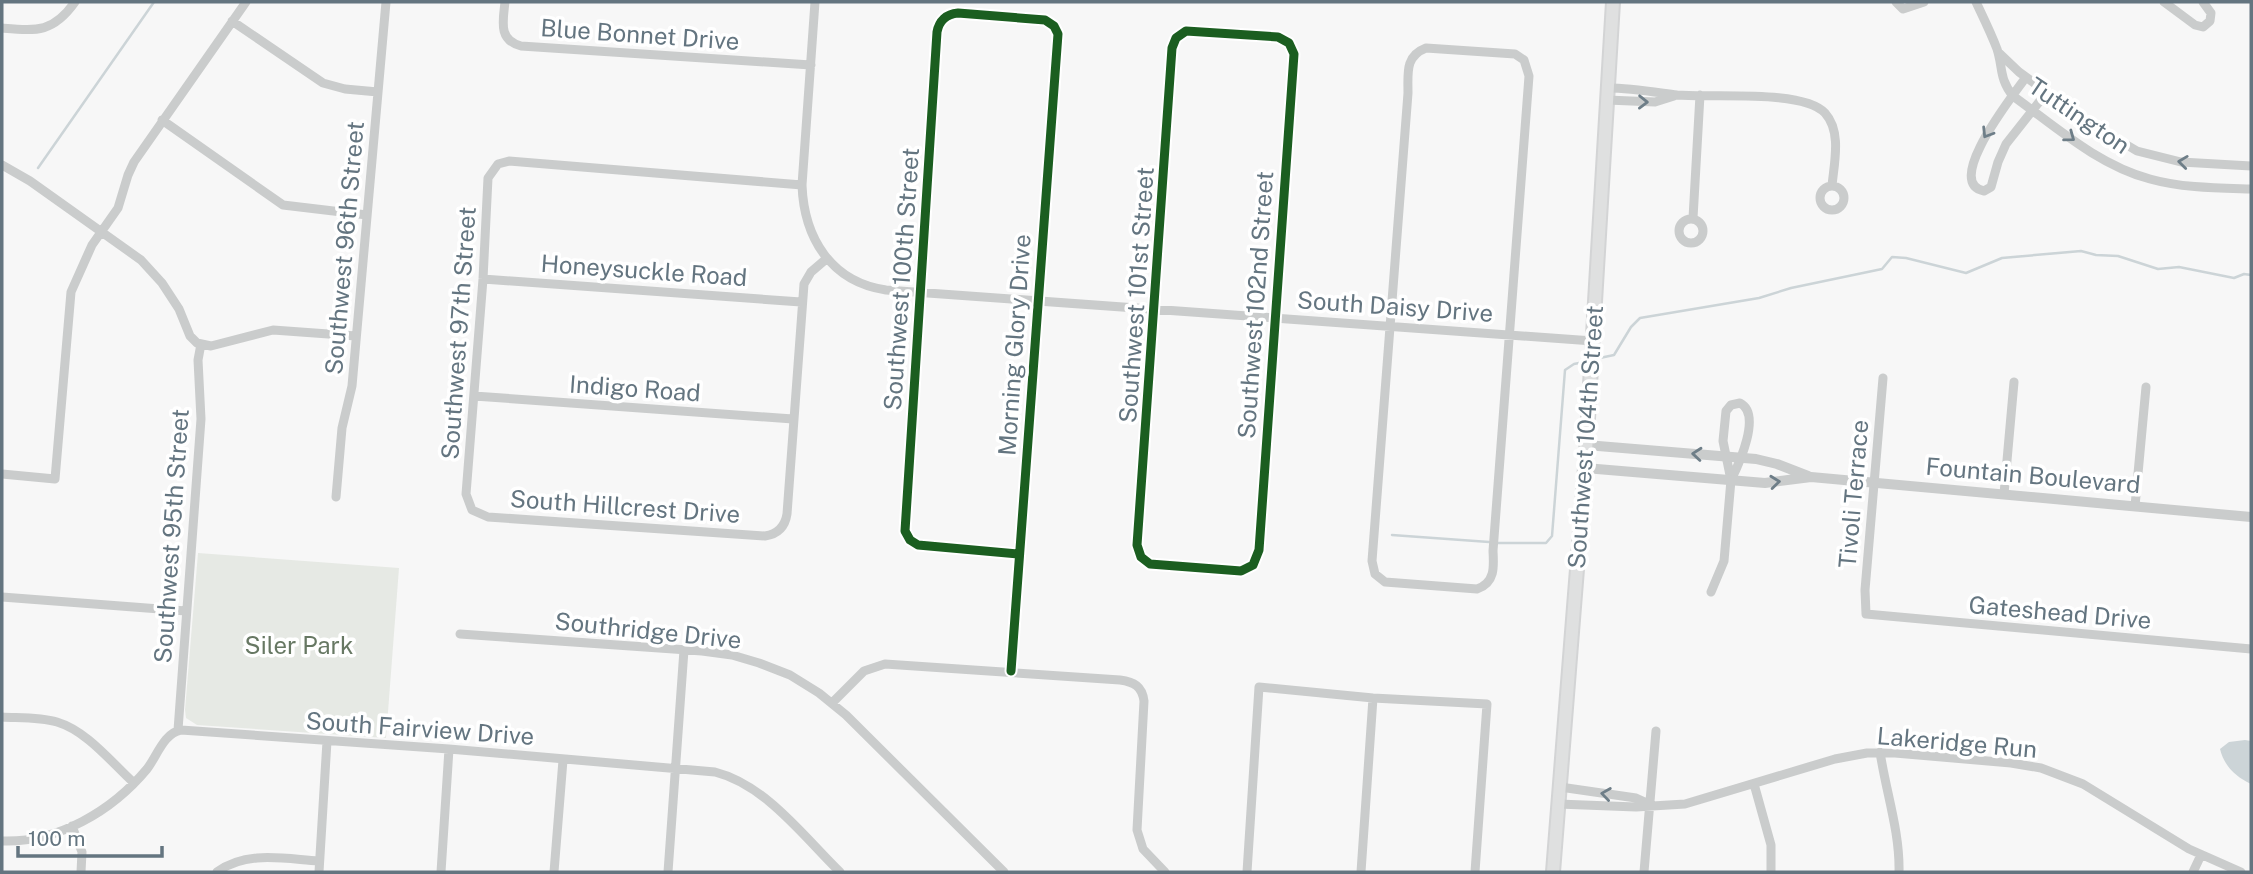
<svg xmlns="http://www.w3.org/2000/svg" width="2253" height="874" viewBox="0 0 2253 874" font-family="'Public Sans',sans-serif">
<rect width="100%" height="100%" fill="#f7f7f7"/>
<path fill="#e6e9e4" d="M198,553L399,568L386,738L197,725L186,718L185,710Z"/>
<path fill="#ccd4d7" d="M2245,740L2251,741V784C2236,777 2224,766 2220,749L2229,742Z"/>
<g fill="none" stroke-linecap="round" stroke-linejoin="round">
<path stroke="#ccd4d7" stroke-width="2.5" d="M38,168L154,2
M1595,359L1614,355L1631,327L1640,318L1759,298L1791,288L1882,269L1892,257L1906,258L1966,273L2002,258L2081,251L2096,255L2118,256L2158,269L2179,267L2234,278L2244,274L2251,275
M1392,535L1489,542
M1496,543H1546L1552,536L1565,370L1574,364L1589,361"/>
<g stroke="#d3d4d5" stroke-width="16">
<path id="secondary" d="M1553,872L1585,468L1613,2"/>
</g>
<path stroke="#cacccc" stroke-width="9" d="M505,2C503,21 498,40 521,46L811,65
M815,2L802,185C804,238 831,282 886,290L1593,341
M1896,2L1903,9L1924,2
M1976,2C1983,17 1991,33 1997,49C2003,67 1999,79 2013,96C2056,127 2098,165 2150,179C2182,188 2218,188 2251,189
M2164,2L2195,25L2203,27L2210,21L2211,13L2203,2
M232,21L323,83L345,89L378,92
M2,28C37,31 53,33 75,2
M1186,31L1278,37L1289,43L1294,54L1259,550L1253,565L1241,571L1150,564L1141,557L1137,545L1172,48L1176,38Z
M1426,48L1515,54L1524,60L1529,76L1493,551C1494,567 1495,583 1477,589L1385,582L1375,574L1372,561L1408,93C1408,73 1405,56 1426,48Z
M1998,52L2019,72L2088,122L2137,151L2181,162L2251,166
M2026,77C2016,92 1942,183 1984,191L1991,187L1998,162L2006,144L2047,92
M1608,88C1631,88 1654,92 1677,95C1711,98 1803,89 1825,113C1842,132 1834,163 1832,186
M1607,100L1655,102L1674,96
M162,120L283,205L367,215
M2,165L30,181L141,260L162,283L179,309L190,336L197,343L211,346L273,330L356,336
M802,185L509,161L498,164L488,178L483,279L466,494L472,510L488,517L765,536C778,534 785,527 787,514L804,284L811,272L825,260
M1820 198a12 12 0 1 1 24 0a12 12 0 1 1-24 0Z
M1693,218L1700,95
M1679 231a12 12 0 1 1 24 0a12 12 0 1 1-24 0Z
M483,279L801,302
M1883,378L1865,590L1866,614L2251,649
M474,396L793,419
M2,474L55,479L71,292L92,245L118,208L128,175L134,162L246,2
M2004,494L2014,382
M336,497L342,428L352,386L386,2
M2135,506L2146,387
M1711,592L1724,561L1731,480L1723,441L1726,411L1731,405L1740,403C1762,414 1739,464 1731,480
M2,597L186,611
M460,634L702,651L732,655L759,663L790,675L819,693L846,715L1004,872
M1011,671L1058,34L1054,26L1045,20L958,13C946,14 939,21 937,32L905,531L910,540L918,545L1019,554
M832,703L864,671L885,664L1120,680C1134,682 1142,686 1144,701L1137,830L1143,849L1165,872
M2,717C19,718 40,717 57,722C87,731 111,762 134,783
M178,730L201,419L198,360L201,344
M1880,752C1886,792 1900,832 1899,872
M1754,784L1771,845V872
M1560,787L1636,798L1649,804
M1558,804L1636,807L1685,804L1835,759L1867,753H1895L2011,763L2041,768L2083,784L2189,849L2241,872
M72,826L82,852L81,872
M2,841C58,843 112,811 147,769C157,756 164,733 181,730L449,749L715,772C766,785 804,837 840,872
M217,872C247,850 285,859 319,861
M319,872L327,741
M441,872L449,749
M554,872L563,760
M668,872L684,650
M1247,872L1259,687L1373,698L1487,704L1475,872
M1361,872L1373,698
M1644,872L1656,731
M2193,872L2201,855"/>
<path stroke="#cacccc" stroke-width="10" d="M1586,445L1756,459L1777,464L1808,476
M1585,468L1765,483L1811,477L2251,517"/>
<use href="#secondary" stroke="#dfe0e0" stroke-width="12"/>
<g stroke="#fff" stroke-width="13">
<path id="cycleway" d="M1186,31L1278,37L1289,43L1294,54L1259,550L1253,565L1241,571L1150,564L1141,557L1137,545L1172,48L1176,38Z
M1011,671L1058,34L1054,26L1045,20L958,13C946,14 939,21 937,32L905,531L910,540L918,545L1019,554"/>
</g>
<use href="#cycleway" stroke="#1b5e20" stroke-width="9"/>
</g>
<defs><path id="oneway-chevron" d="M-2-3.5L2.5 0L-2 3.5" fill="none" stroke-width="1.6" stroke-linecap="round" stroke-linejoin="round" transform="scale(1.75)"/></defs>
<g stroke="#6e7e88">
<use href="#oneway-chevron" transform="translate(1643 102) rotate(1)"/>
<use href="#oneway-chevron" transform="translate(1987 133) rotate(122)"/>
<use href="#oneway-chevron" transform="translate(2070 137) rotate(36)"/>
<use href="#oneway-chevron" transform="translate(2183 162) rotate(-173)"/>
<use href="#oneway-chevron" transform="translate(1697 454) rotate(-175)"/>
<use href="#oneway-chevron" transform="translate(1775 482) rotate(-6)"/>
<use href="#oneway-chevron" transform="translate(1606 794) rotate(-172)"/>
</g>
<g text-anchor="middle" stroke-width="7" stroke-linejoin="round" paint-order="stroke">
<g font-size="24" fill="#647580" stroke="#fff">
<text transform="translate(640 35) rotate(4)" y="8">Blue Bonnet Drive</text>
<text transform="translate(2079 116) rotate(34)" y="8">Tuttington</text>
<text transform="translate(345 248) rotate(-85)" y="8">Southwest 96th Street</text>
<text transform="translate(644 271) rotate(4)" y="8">Honeysuckle Road</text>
<text transform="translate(902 279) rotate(-86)" y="8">Southwest 100th Street</text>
<text transform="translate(1137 295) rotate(-86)" y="8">Southwest 101st Street</text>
<text transform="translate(1256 305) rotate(-86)" y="8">Southwest 102nd Street</text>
<text transform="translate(1395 307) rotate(4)" y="8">South Daisy Drive</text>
<text transform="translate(459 333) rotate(-86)" y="8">Southwest 97th Street</text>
<text transform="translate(1015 345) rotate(-86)" y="8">Morning Glory Drive</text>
<text transform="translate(635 389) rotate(4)" y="8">Indigo Road</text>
<text transform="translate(1586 437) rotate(-86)" y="8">Southwest 104th Street</text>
<text transform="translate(2033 476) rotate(5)" y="8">Fountain Boulevard</text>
<text transform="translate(1854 494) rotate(-85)" y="8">Tivoli Terrace</text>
<text transform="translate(625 507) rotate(4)" y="8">South Hillcrest Drive</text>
<text transform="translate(172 536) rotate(-86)" y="8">Southwest 95th Street</text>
<text transform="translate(2060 613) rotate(5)" y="8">Gateshead Drive</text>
<text transform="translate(648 631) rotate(6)" y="8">Southridge Drive</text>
<text transform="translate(420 729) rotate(4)" y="8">South Fairview Drive</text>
<text transform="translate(1957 743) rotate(5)" y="8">Lakeridge Run</text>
</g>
<g font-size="24" fill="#677863" stroke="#fff">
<text x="299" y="654">Siler Park</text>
</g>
</g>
<rect width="2253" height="874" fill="none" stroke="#647580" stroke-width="7"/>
<path d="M18 846v10h144v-10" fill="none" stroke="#647580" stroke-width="3.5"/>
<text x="28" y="846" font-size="21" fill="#647580" stroke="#ffffff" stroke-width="5" paint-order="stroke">100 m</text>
</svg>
